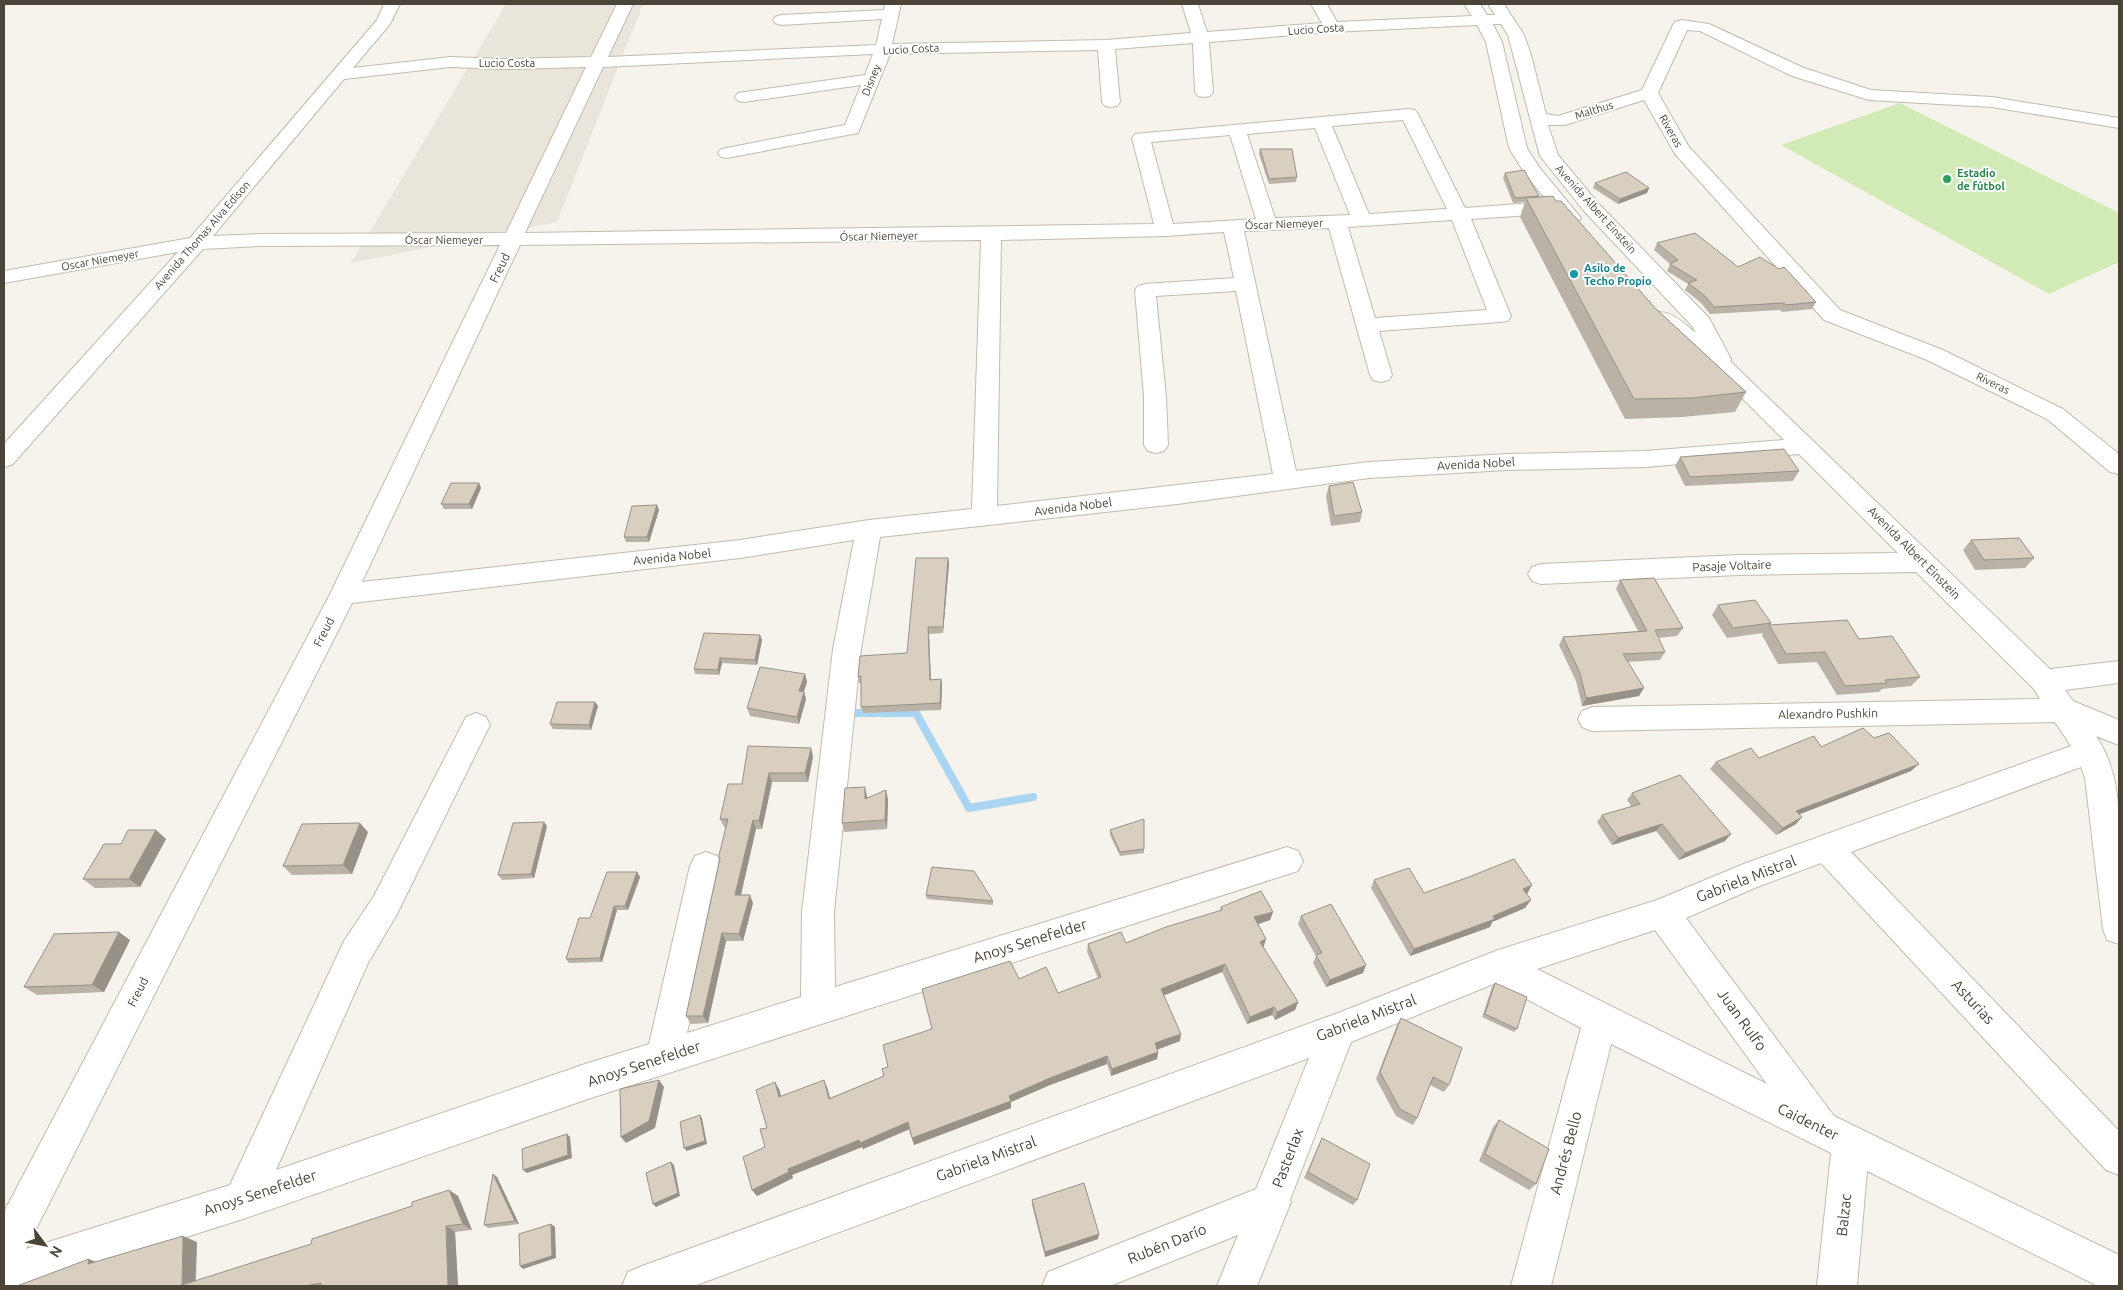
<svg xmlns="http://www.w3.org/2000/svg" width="2123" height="1290" viewBox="0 0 2123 1290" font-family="Ubuntu,sans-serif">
<rect width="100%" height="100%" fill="#f6f3ec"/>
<path fill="#eae5da" d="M506,4H643L557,222L351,263Z"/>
<path fill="#d2eab5" d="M1900,103L2119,213V262L2049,294L1781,145Z"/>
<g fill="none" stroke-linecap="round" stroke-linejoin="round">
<path stroke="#a9d4f2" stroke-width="8" d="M854,713H916L969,808L1033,797"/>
<g stroke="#c2bbae" stroke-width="2">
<path id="minor" d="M384,4H400L390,24L353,68L450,57L505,59L591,57L617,4H633L608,57L876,45L882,19L781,25L775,23L773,20L775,17L781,15L884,10L885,4H901L892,44L1106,40L1191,33L1182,4H1198L1207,32L1322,23L1311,4H1327L1337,22L1472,16L1464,4H1480L1487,15H1495L1488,4H1504L1524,35L1531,55L1546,114L1558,116L1642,90L1673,25L1675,22L1681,20L1709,24L1804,68L1871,90L1992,97L2119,118V128L1992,107L1869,100L1792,76L1700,31L1687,30L1658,93L1689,147L1840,310L1943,350L2063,409L2119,454V474L2110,472L2047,419L1927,360L1824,320L1675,154L1644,100L1565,125H1548L1558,155L1598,203L1709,318L1731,359L1730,361L2050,669L2119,661V683L2065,690L2073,701L2119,720V745L2096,736C2122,774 2119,819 2119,863C2119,890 2119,917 2119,944L2107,940L2103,929L2085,778L2081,767L1851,852L2119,1131V1175L2106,1170L1821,863L1757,887L1686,918L1834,1116L2119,1255V1286H2098L1867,1171L1857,1286H1817L1831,1153L1611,1044L1551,1286H1511L1581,1028L1496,983L1351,1042L1290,1200L1291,1202L1257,1286H1217L1238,1235L1110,1286H1042L1048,1272L1256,1189L1309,1058L694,1286H622L628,1272L642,1266L1338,1013L1498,950L1657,900L1746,863L2071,746L2055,722L1592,731L1582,727L1578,719L1582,711L1592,707L2040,699L2034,689L1916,572L1739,575L1541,584L1532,581L1528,574L1532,567L1541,564L1739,555L1898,553L1799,454L1645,467L1507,470L1369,478L1177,504L880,537L861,649L834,912L835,987L1287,847L1298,851L1303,861L1298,871L588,1099L243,1219L31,1286H4V1212L330,594L500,245L259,246L203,249L12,465L4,467V444L178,252L4,283V271L190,238L377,20ZM1493,24H1501L1508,35L1540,156L1584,211L1692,326L1696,333C1683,324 1672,309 1655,313L1652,318L1655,323L1716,372L1784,440L1645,451L1507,454L1369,462L1296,471L1244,231L1329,228L1370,375L1373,380L1381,382L1389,380L1392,375L1379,331L1500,322L1508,321L1511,316L1471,219L1557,213C1564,221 1567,225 1578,222L1581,218L1539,167L1527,148L1502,42ZM1477,25L1486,42L1509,148L1525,174L1548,202L1465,208L1418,114L1415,110L1409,109L1135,134L1132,138L1154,224L525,233L603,67L873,54L865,75L738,93L735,97L738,101L744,102L861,85L845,125L721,149L718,153L721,157L727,158L858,133L890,54L1098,50L1102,102L1105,106L1111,107L1117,106L1120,102L1115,49L1193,43L1195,92L1198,96L1204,97L1210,96L1213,92L1209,42L1332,32ZM450,67L505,69L586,67L506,233L259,234L213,236L344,79ZM1403,120L1447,209L1369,214L1332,126ZM1315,128L1350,215L1275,218L1247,134ZM1230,135L1256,219L1173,224L1151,142ZM1452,220L1487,310L1375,318L1348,227ZM1224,232L1234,278L1145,284L1138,286L1135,290L1144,397V445L1148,451L1156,453L1164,451L1168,445L1166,397L1156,296L1236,291L1273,474L997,506L1001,240L1165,236ZM981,240L972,509L869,520L740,540L362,582L520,245ZM854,540L833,649L802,912L801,997L687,1033L722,866L717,856L706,852L695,856L690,866L649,1044L588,1063L276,1170L368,963L396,916L490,725L486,717L476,713L466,717L374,896L344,941L230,1185L26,1249L352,603L740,558ZM1655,930L1767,1084L1537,969Z"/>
</g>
<use href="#minor" fill="#fff" fill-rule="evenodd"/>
</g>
<path fill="#bab2a6" d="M1260,149L1297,177L1296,182L1269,184L1259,154Z
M1505,173L1539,196V197L1556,201L1655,308L1746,392L1735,412L1682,417L1625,419L1520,217L1525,202L1513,203L1503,178Z
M1595,183L1649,188L1647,193L1618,204L1593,188Z
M1657,243L1738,267L1816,302L1812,309L1782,312L1780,310L1710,314L1701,303L1685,290L1688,284L1667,271L1670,264L1654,250Z
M1680,457L1799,471L1793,481L1685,486L1675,466Z
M479,483L481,488L472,509H444L441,504Z
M1329,486L1362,512L1360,522L1331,526L1326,496Z
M657,505L659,510L649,542H626L624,537Z
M1971,540L2034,558L2025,568L1975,570L1963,550Z
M948,558L949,564L943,633L929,634L931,679H941L942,685L941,710L863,713L861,707V683H859L858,677L907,653Z
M1620,580L1683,628L1677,636L1658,638L1665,652L1660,660L1627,662L1639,696L1582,706L1576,681L1559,645L1563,637L1638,631L1616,589Z
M1718,605L1771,623L1770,625L1859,639L1920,677L1911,686L1882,689L1879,692L1837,695L1817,662L1778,664L1762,635L1763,633L1727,638L1712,615Z
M760,635L762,640L757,665L722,663L719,675L695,674L694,669Z
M805,674L807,682L804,692L806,699L799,724L750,716L747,708Z
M595,702L598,706L591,730L553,729L550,724Z
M1821,747L1911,771L1800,814L1796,824L1776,835L1710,769L1716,762L1759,758Z
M811,748L813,757L808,782H772L762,829H756L741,895L753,903L743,941H726L708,1023L691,1024L686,1016L726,828L724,827L720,819L742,784Z
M1632,793L1725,841L1679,860L1656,831L1612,845L1597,822L1602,815L1632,807L1627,800Z
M867,796V798L888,799L887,829L844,832L842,823Z
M547,826L534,878L502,880L498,875Z
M156,830L166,839L140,887L95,888L83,879L121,844Z
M1110,830L1144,849V853L1120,856L1110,835Z
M368,832L352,874L292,875L283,866Z
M637,872L640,877L628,910H617L602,962L569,963L566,959L590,918Z
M1374,880L1424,893L1526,894L1525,908L1492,922L1490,927L1410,956L1371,888Z
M926,895L993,901V905L927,899Z
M1221,907L1273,912L1270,920L1258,924L1266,939L1263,947L1298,1002L1295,1010L1275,1020L1272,1015L1247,1024L1222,972L1164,995L1180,1041L1157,1049L1158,1052L1157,1059L1111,1076L1107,1064L1050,1085L1011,1102V1108L914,1145L909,1129L863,1149L862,1147L792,1175L793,1178L757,1196L752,1190L765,1147L767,1128L779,1089L781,1096L827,1087L830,1098L884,1076L888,1067L932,1029L1019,979L1058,993L1098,978L1087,952L1088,944L1126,943L1220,911Z
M1301,916L1363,973L1326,987L1313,963L1316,956L1298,924Z
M130,940L104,992L37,995L24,987Z
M1495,983L1517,1029L1514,1032L1482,1017L1492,987Z
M1401,1018L1449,1085L1444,1092L1430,1085L1417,1118L1413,1125L1396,1116L1376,1079L1397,1025Z
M1499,1120L1536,1184L1529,1190L1479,1161L1493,1127Z
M1322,1138L1357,1200L1353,1205L1304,1178Z
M497,1177L519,1224L488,1228L484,1225Z
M449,1190L458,1196L472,1230L455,1232L458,1286H17L96,1262L197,1242L196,1281L311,1244L412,1206Z
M1032,1200L1098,1239L1045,1257L1032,1205Z"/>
<path fill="#979187" d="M1649,188L1647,193L1618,204L1620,199Z
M479,483L481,488L472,509L469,504Z
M657,505L659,510L649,542L647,537Z
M948,558L949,564L943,633V627Z
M928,627L929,634L931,686L930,680Z
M760,635L762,640L757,665L755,660Z
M720,658L722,663L719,675L718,670Z
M805,674L807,682L801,699L799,691Z
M941,679L942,685L941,710L940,703Z
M1644,688L1639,696L1582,706L1586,698Z
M804,692L806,699L799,724L797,717Z
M595,702L598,706L591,730L589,725Z
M811,748L813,757L808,782L805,773Z
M1919,764L1911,771L1790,818L1796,811Z
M769,773L772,782L762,829L759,821Z
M865,787L867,796V808L865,799Z
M886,790L888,799L887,829L885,820Z
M1802,817L1796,824L1776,835L1783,828Z
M753,820L756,829L739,903L735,895Z
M544,822L547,826L534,878L531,874Z
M360,823L368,832L352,874L343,865Z
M1662,824L1656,831L1612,845L1618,838Z
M156,830L166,839L140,887L129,879Z
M1731,834L1725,841L1679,860L1685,853Z
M637,872L640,877L628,910L625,906Z
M1532,885L1527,894L1518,897L1523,889Z
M750,895L753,903L743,941L739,934Z
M1531,900L1525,908L1492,922L1490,927L1410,956L1414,949Z
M614,906L617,910L602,962L600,958Z
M1273,912L1270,920L1252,926L1254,917Z
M119,932L130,940L104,992L92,985Z
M722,933L726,941L708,1023L703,1016Z
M1266,939L1263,948L1260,942Z
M1225,964L1222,972L1160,997L1161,989Z
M1366,965L1363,973L1326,987L1330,980Z
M1298,1002L1295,1010L1275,1020L1277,1012Z
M1274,1007L1272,1015L1247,1024L1250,1017Z
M1181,1034L1180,1041L1154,1051L1155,1043Z
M1158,1052L1157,1059L1111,1076L1112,1069Z
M1107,1056V1064L1050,1085L1011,1102V1108L914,1145L912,1138L1050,1078Z
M659,1080L664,1087L655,1128L626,1143L621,1137Z
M824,1080L827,1087L832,1105L829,1099Z
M775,1082L779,1089L783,1104L779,1097Z
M700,1115L702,1118L707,1144L687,1151L684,1148Z
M908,1122L910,1129L863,1149L862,1147L792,1175L793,1178L757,1196L752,1190L788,1169L859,1140Z
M567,1134L570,1137L572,1158L527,1173L523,1170Z
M671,1162L674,1165L680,1196L656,1207L653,1204Z
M493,1174L497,1177L519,1224L515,1221Z
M449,1190L458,1196L472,1230L463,1224Z
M551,1224L555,1227L556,1258L523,1269L520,1266Z
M446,1226L455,1232L458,1286H448Z
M1099,1234L1098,1239L1045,1257V1252Z
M183,1236L197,1242L195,1286L182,1285Z
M89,1259L104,1265L88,1264Z"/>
<path fill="#d8cfc1" stroke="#979187" d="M1260,149H1292L1297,177L1269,179Z
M1524,170L1539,196L1515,198L1505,173Z
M1626,172L1649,188L1620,199L1595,183Z
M1553,196L1556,201H1561L1655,308L1746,392L1692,398L1634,399L1526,198Z
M1695,233L1738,267L1760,257L1779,269L1784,267L1816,302L1786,305L1784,303L1714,307L1705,296L1688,283L1697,280L1670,264L1678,260L1657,243Z
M1784,449L1799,471L1690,477L1680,457Z
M1353,482L1362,512L1334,516L1329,486Z
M451,483H479L469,504H441Z
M657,505L647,537H624L632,506Z
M2019,538L2034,558L1984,560L1971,540Z
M916,558H948L943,627H928L930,680L941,679L940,703L861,707V676L858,677L860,656L907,653Z
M1654,578L1683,628L1655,630L1665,652L1623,654L1644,688L1586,698L1580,673L1563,637L1647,631L1620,580Z
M1755,600L1771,623L1733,628L1718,605Z
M1847,620L1859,639L1892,636L1920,677L1885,680L1887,683L1845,686L1825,652L1786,654L1769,625Z
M704,633L760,635L755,660L720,658L718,670L694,669Z
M760,667L805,674L799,691L804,692L797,717L747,708Z
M557,702H595L589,725L550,724Z
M1863,728L1874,738L1889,733L1919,764L1796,811L1802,817L1783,828L1716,762L1751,748L1759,758L1814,736L1821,747Z
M748,746L811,748L805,773H769L759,821L753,820L735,895H750L739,934L722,933L703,1016H686L720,858L719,855L728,819H720L728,784H742Z
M1680,775L1731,834L1685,853L1662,824L1618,838L1602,815L1640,804L1632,793Z
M865,787V799L886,790L885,820L842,823L845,788Z
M1144,819V849L1120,852L1110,830Z
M544,822L531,874L498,875L513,823Z
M360,823L343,865L283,866L302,824Z
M128,830H156L129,879H83L104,844H121Z
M1514,859L1532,885L1523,889L1531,900L1493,916L1495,919L1414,949L1374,880L1409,868L1424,893L1469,877Z
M932,867L974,871L993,901L926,895Z
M607,872H637L625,906H614L600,958L566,959L579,918H590Z
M1261,891L1273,912L1254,917L1266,939L1260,942L1298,1002L1277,1012L1274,1007L1250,1017L1225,964L1161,989L1181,1034L1155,1043L1158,1052L1112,1069L1107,1056L1050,1078L1009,1096L1011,1101L912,1138L908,1122L860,1143L859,1140L788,1169L789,1172L752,1190L743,1157L765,1147L760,1129L767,1128L756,1090L775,1082L779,1097L824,1080L829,1099L884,1076L882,1069L888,1067L883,1045L932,1029L922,989L1010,961L1019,979L1046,967L1058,993L1101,977L1088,944L1121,932L1126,943L1166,927L1222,910L1221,907Z
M1331,904L1366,965L1330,980L1316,955L1322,953L1301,916Z
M119,932L92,985L24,987L54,934Z
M1495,983L1527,997L1517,1029L1485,1014Z
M1401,1018L1462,1048L1449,1085L1433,1077L1417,1118L1400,1109L1380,1072Z
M659,1080L649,1121L621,1137L620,1089Z
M700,1115L705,1141L684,1148L680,1122Z
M1499,1120L1549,1149L1536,1184L1485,1154Z
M567,1134L568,1155L523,1170L522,1149Z
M1322,1138L1370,1164L1357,1200L1308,1172Z
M671,1162L678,1193L653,1204L646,1173Z
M493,1174L515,1221L484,1225Z
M1084,1183L1099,1234L1045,1252L1032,1200Z
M449,1190L463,1224L446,1226L448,1286H321V1283L305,1286H17L89,1259L88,1264L183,1236L182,1285L311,1244L312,1239L412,1206V1202Z
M551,1224L552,1256L520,1266L519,1234Z"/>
<circle fill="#2e9e5b" stroke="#fff" stroke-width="2" cx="1947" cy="179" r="5"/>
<circle fill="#0f9aa8" stroke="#fff" stroke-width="2" cx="1574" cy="274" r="5"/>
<g text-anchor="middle" stroke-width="4" stroke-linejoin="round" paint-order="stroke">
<g font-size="11" fill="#4b4439" stroke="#fff">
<text transform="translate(1316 29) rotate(-4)" y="4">Lucio Costa</text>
<text transform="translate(911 49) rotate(-3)" y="4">Lucio Costa</text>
<text x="507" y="67">Lucio Costa</text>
<text transform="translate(871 80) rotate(-68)" y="4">Disney</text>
<text transform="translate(1594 110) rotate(-17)" y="4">Malthus</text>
<text transform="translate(1671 131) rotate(60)" y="4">Riveras</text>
<text transform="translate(1596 209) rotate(48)" y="4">Avenida Albert Einstein</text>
<text transform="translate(1284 224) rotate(-2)" y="4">Óscar Niemeyer</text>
<text transform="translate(202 235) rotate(-49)" y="4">Avenida Thomas Alva Edison</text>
<text transform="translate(879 236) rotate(-1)" y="4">Óscar Niemeyer</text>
<text x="444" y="244">Óscar Niemeyer</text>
<text transform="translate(100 260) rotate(-10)" y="4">Oscar Niemeyer</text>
<text transform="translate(1993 383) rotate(26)" y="4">Riveras</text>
</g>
<g font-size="11" font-weight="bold" fill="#27864d" stroke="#fff" text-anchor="start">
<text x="1957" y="177">Estadio<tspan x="1957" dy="13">de fútbol</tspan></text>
</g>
<g font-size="11" font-weight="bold" fill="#0d838f" stroke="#fff" text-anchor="start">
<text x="1584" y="272">Asilo de<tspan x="1584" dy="13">Techo Propio</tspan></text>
</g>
<g font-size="12" fill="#4b4439" stroke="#fff">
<text transform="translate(500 268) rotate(-64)" y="4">Freud</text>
<text transform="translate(1476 464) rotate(-3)" y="4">Avenida Nobel</text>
<text transform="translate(1073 507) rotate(-7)" y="4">Avenida Nobel</text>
<text transform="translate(1914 553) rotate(45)" y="4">Avenida Albert Einstein</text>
<text transform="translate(672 557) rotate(-6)" y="4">Avenida Nobel</text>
<text transform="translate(1732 566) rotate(-2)" y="4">Pasaje Voltaire</text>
<text transform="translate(324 632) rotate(-63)" y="4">Freud</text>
<text transform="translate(1828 714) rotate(-1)" y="4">Alexandro Pushkin</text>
<text transform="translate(138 992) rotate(-63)" y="4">Freud</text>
</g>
<g font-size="15" fill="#4b4439" stroke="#fff">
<text transform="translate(1746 879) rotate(-21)" y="5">Gabriela Mistral</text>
<text transform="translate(1030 941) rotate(-17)" y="5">Anoys Senefelder</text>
<text transform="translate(1973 1002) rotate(47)" y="5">Asturias</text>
<text transform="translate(1366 1018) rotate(-21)" y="5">Gabriela Mistral</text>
<text transform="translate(1742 1020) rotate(54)" y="5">Juan Rulfo</text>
<text transform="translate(644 1064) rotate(-18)" y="5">Anoys Senefelder</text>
<text transform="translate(1808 1122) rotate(26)" y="5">Caidenter</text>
<text transform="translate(1566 1153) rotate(-75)" y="5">Andrés Bello</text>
<text transform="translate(1288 1158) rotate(-69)" y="5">Pasterlax</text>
<text transform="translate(986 1159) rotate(-20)" y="5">Gabriela Mistral</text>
<text transform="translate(260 1193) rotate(-18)" y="5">Anoys Senefelder</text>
<text transform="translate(1844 1215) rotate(-84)" y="5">Balzac</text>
<text transform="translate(1167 1244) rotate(-22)" y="5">Rubén Darío</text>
</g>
</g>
<rect width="2123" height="1290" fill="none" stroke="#4b4439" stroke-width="10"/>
<g transform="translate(45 1245) rotate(122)" stroke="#ffffff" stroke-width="4" paint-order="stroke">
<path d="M0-4L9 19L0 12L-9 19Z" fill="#4b4439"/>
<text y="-8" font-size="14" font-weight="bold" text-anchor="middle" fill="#4b4439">N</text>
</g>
</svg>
